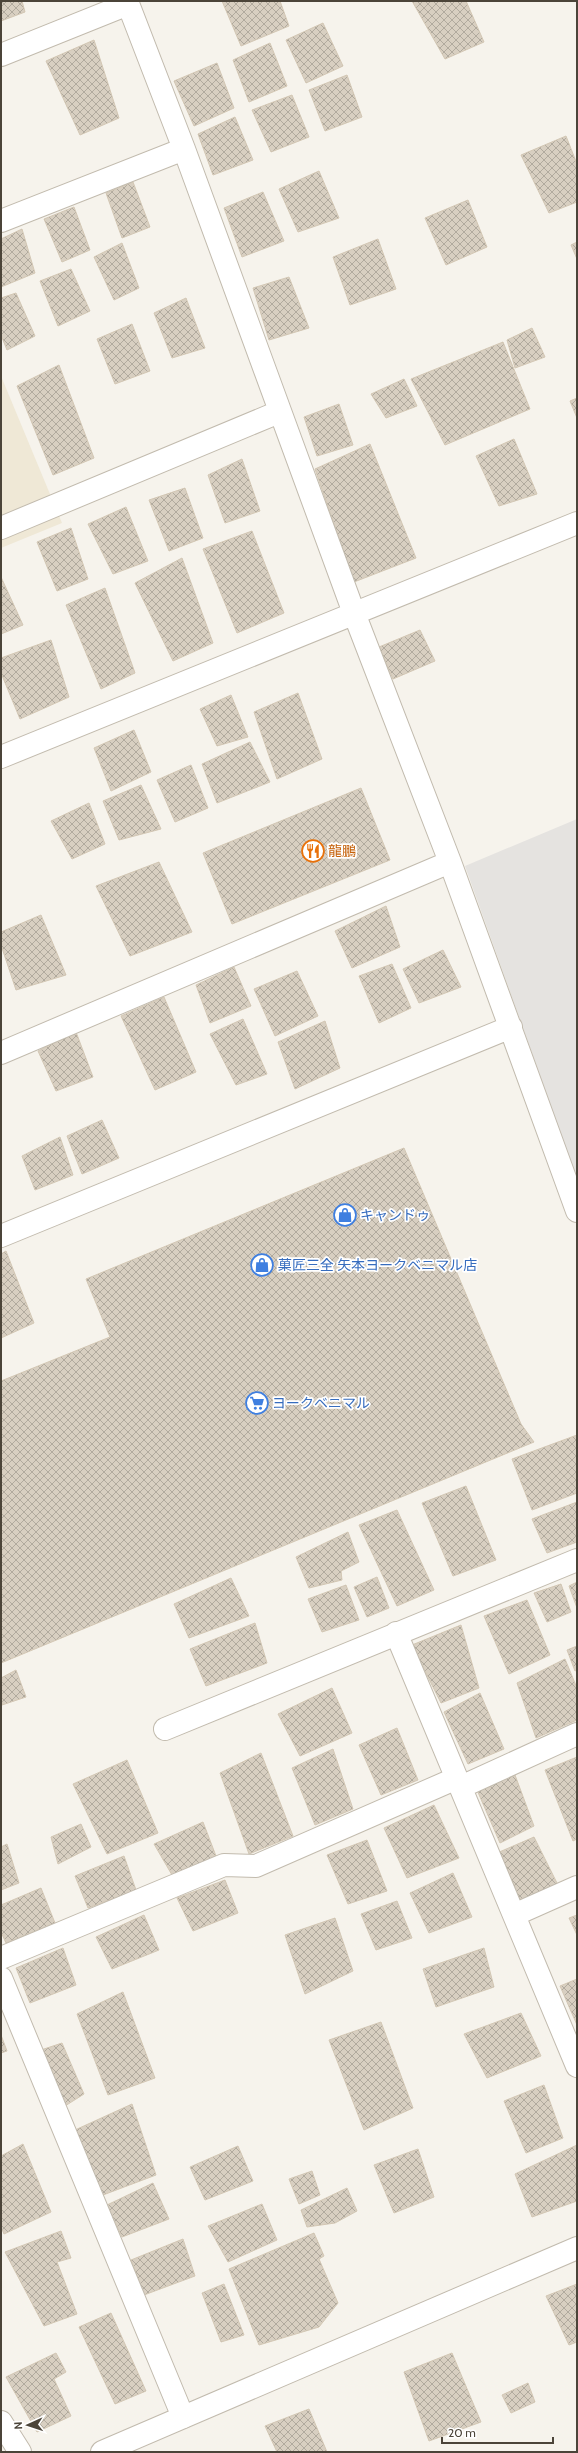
<svg xmlns="http://www.w3.org/2000/svg" width="578" height="2453" viewBox="0 0 578 2453" font-family="Cabin,'Noto Sans JP',sans-serif">
<defs>
<pattern id="building-cross-hatch" width="8" height="8" patternUnits="userSpaceOnUse"><rect width="8" height="8" fill="#d8cfc1"/><path d="M0 0l8 8M0 8l8-8" fill="none" stroke="#b1aa9e"/></pattern>
</defs>
<rect width="100%" height="100%" fill="#f6f3ec"/>
<path fill="#efe8d6" d="M1,376L62,523L1,548Z"/>
<path fill="#e5e3e0" d="M577,819V1179L465,866Z"/>
<path fill="url(#building-cross-hatch)" stroke="#d3c7b4" d="M1,1H22L25,12L1,21Z
M222,1H280L289,26L241,46Z
M412,1H466L484,42L445,59Z
M323,23L343,66L306,83L286,40Z
M94,40L119,118L80,135L46,61Z
M270,43L287,86L249,102L233,60Z
M217,63L234,108L194,126L174,81Z
M347,75L362,117L325,131L309,90Z
M292,95L309,137L271,152L252,110Z
M235,117L253,160L213,175L198,134Z
M566,136L577,164V202L549,213L521,155Z
M319,171L339,218L298,232L279,189Z
M133,182L150,227L122,238L106,193Z
M263,192L284,241L242,257L224,208Z
M468,200L487,247L446,265L425,218Z
M74,207L90,250L62,262L44,219Z
M22,229L35,273L1,287V239Z
M378,239L396,289L350,305L333,257Z
M577,242V259L571,245Z
M122,243L139,288L114,300L94,257Z
M71,269L90,311L58,326L40,281Z
M289,277L309,328L269,340L253,288Z
M16,293L35,336L7,350L1,335V298Z
M186,298L205,348L172,358L154,313Z
M132,324L150,371L115,384L97,339Z
M532,328L545,357L515,368L507,340Z
M503,342L530,409L445,445L411,379Z
M59,365L94,458L53,475L17,386Z
M404,379L417,406L386,418L371,394Z
M577,398V418L570,401Z
M339,404L353,445L317,456L304,417Z
M514,439L537,494L499,506L476,456Z
M370,444L416,558L354,582L315,469Z
M242,459L260,511L225,523L208,475Z
M185,488L203,538L169,551L149,500Z
M126,507L148,561L113,574L88,524Z
M71,528L88,579L57,591L37,542Z
M252,531L284,613L237,633L203,549Z
M182,558L213,643L173,661L135,583Z
M1,577L23,625L1,634Z
M105,588L135,673L101,689L66,605Z
M420,630L435,661L393,679L379,647Z
M51,640L69,697L20,719L1,673V658Z
M298,693L322,759L277,779L254,712Z
M231,695L248,737L217,746L200,709Z
M134,730L151,772L111,791L94,748Z
M250,742L270,782L217,803L202,764Z
M191,765L208,808L175,822L157,780Z
M141,785L161,829L119,840L103,801Z
M361,788L390,860L232,924L203,853Z
M89,803L105,844L72,859L51,821Z
M159,862L192,932L130,956L96,886Z
M386,906L400,947L352,968L335,931Z
M41,915L66,975L16,990L1,945V932Z
M443,950L461,987L419,1003L403,969Z
M392,964L411,1008L379,1023L359,976Z
M234,967L251,1006L210,1023L196,985Z
M297,971L318,1016L275,1036L254,989Z
M164,997L196,1072L155,1090L121,1016Z
M243,1019L267,1074L236,1085L210,1034Z
M325,1021L340,1068L295,1089L278,1042Z
M76,1032L93,1077L56,1091L38,1051Z
M102,1120L119,1158L82,1174L67,1136Z
M60,1137L73,1175L35,1190L22,1156Z
M404,1148L521,1424L534,1442L1,1663V1381L110,1337L86,1279Z
M6,1251L34,1323L1,1338V1254Z
M577,1435V1493L532,1510L512,1459Z
M466,1486L496,1560L453,1576L422,1503Z
M577,1502V1542L547,1553L532,1519Z
M397,1510L434,1590L397,1606L359,1525Z
M348,1532L359,1562L341,1571L342,1580L309,1588L296,1557Z
M377,1577L389,1608L367,1617L354,1587Z
M231,1578L249,1616L189,1638L174,1604Z
M577,1582V1608L569,1586Z
M561,1584L571,1612L547,1622L534,1593Z
M346,1585L359,1620L322,1632L308,1599Z
M527,1600L550,1655L509,1674L484,1616Z
M255,1623L267,1663L206,1686L190,1649Z
M461,1625L479,1688L441,1703L412,1645Z
M577,1646V1670L575,1671L567,1650Z
M565,1659L577,1688V1720L536,1738L517,1683Z
M16,1670L26,1697L2,1705L1,1678Z
M332,1688L352,1733L300,1756L278,1714Z
M480,1693L504,1749L468,1764L444,1712Z
M397,1728L418,1780L381,1795L359,1745Z
M333,1749L353,1809L315,1825L292,1768Z
M261,1753L293,1836L249,1854L220,1773Z
M577,1757V1839L573,1841L545,1770Z
M127,1760L158,1833L107,1854L73,1784Z
M515,1775L534,1826L500,1843L477,1790Z
M434,1805L459,1858L407,1878L384,1828Z
M203,1822L216,1856L172,1875L154,1844Z
M81,1824L91,1847L58,1864L51,1837Z
M534,1837L559,1887L520,1900L497,1853Z
M367,1840L387,1891L348,1904L327,1855Z
M7,1844L19,1883L1,1890V1847Z
M124,1856L136,1890L88,1908L75,1876Z
M453,1873L472,1917L429,1933L410,1893Z
M225,1880L238,1913L193,1931L177,1898Z
M41,1888L55,1923L6,1943L1,1932V1905Z
M397,1901L412,1938L376,1950L361,1914Z
M144,1915L159,1950L112,1969L96,1937Z
M577,1915V1935L569,1918Z
M335,1918L353,1971L305,1994L285,1935Z
M63,1948L76,1985L30,2003L16,1968Z
M484,1948L494,1987L436,2007L423,1969Z
M577,1979V2025L560,1986Z
M123,1992L155,2078L108,2095L77,2014Z
M521,2013L541,2056L487,2078L464,2034Z
M381,2022L413,2108L364,2130L329,2040Z
M1,2035L7,2051L1,2053Z
M62,2043L84,2094L65,2106L41,2050Z
M544,2085L563,2138L526,2153L504,2101Z
M132,2104L156,2175L103,2195L75,2130Z
M23,2144L51,2212L4,2234L1,2227V2156Z
M577,2145V2201L532,2217L515,2174Z
M238,2146L253,2181L205,2200L190,2167Z
M418,2149L434,2197L394,2213L374,2165Z
M312,2171L320,2195L299,2204L289,2179Z
M153,2183L169,2219L122,2237L107,2205Z
M347,2188L357,2211L335,2223L307,2227L301,2210Z
M262,2204L277,2240L228,2262L208,2226Z
M61,2231L71,2258L57,2262L77,2314L44,2326L5,2252Z
M314,2233L324,2256L319,2259L338,2303L319,2327L259,2345L229,2269Z
M183,2239L195,2276L144,2295L131,2260Z
M224,2284L244,2335L221,2342L202,2293Z
M577,2284V2342L569,2345L546,2296Z
M111,2313L146,2391L115,2404L79,2327Z
M56,2353L66,2372L54,2379L71,2416L37,2432L6,2377Z
M452,2353L481,2422L429,2441L404,2372Z
M528,2383L535,2402L511,2413L502,2395Z
M309,2409L327,2452H277L265,2426Z"/>
<g fill="none" stroke-linecap="round" stroke-linejoin="round">
<g stroke="#c2bbae" stroke-width="24">
<path id="minor" d="M127,1L184,149L354,613L450,862L577,1211
M1,55L128,4
M1,221L184,149
M1,528L279,412
M1,757L577,523
M1,1053L450,862
M1,1236L511,1027
M396,1633L577,2066
M165,1729L577,1560
M461,1787L577,1734
M514,1915L577,1887
M1,1958L224,1865L256,1866L457,1778
M1,1978L183,2417
M1,2422L20,2452"/>
</g>
<g stroke="#c2bbae" stroke-width="24">
<path id="tertiary" d="M102,2452L577,2248"/>
</g>
<use href="#minor" stroke="#fff" stroke-width="22"/>
<use href="#tertiary" stroke="#fff" stroke-width="22"/>
</g>
<defs>
<g id="restaurant-ring" transform="scale(1.15)"><circle r="9.5" fill="#fff" stroke="#e8710a" stroke-width="1.5"/><path d="M-5-6h1v4h1v-4h1v4h1v-4h1v5L-1.5 .5V6h-2V.5L-5-1ZM5-6V6H3V1.5H1.5Q1.5-4 5-6Z" fill="#e8710a"/></g>
<g id="shop-ring" transform="scale(1.15)"><circle r="9.5" fill="#fff" stroke="#3f7fe0" stroke-width="1.5"/><path d="M-5-2.5h2.3a2.7 3.5 0 0 1 5.4 0H5L5.5 6h-11ZM-1.5-2.5h3a1.5 2.3 0 0 0-3 0Z" fill="#3f7fe0"/></g>
<g id="supermarket-ring" transform="scale(1.15)"><circle r="9.5" fill="#fff" stroke="#3f7fe0" stroke-width="1.5"/><path d="M-6-5.5h2.5l.6 2H6L4.5 2H-2.5L-4.4-4H-6ZM-1.5 3.2a1.3 1.3 0 1 0 .1 0ZM3 3.2a1.3 1.3 0 1 0 .1 0Z" fill="#3f7fe0"/></g>
</defs>
<g fill-rule="evenodd">
<use href="#restaurant-ring" x="313" y="851"/>
<use href="#shop-ring" x="345" y="1215"/>
<use href="#shop-ring" x="262" y="1265"/>
<use href="#supermarket-ring" x="257" y="1403"/>
</g>
<g text-anchor="middle" stroke-width="3.5" stroke-linejoin="round" paint-order="stroke">
<g font-size="14" fill="#c56008" stroke="#fff" text-anchor="start">
<text x="328" y="856">龍鵬</text>
</g>
<g font-size="14" fill="#366cbe" stroke="#fff" text-anchor="start">
<text x="360" y="1220">キャンドゥ</text>
<text x="278" y="1270">菓匠三全 矢本ヨークベニマル店</text>
<text x="272" y="1408">ヨークベニマル</text>
</g>
</g>
<rect width="578" height="2453" fill="none" stroke="#4b4439" stroke-width="4"/>
<g transform="translate(28 2425) rotate(267)" stroke="#ffffff" stroke-width="3" paint-order="stroke">
<path d="M0-3L7 15L0 10L-7 15Z" fill="#4b4439"/>
<text y="-6" font-size="11" font-weight="bold" text-anchor="middle" fill="#4b4439">N</text>
</g>
<path d="M442 2437v6h111v-6" fill="none" stroke="#4b4439" stroke-width="2"/>
<text x="448" y="2437" font-size="12" fill="#4b4439" stroke="#ffffff" stroke-width="3" paint-order="stroke">20 m</text>
</svg>
